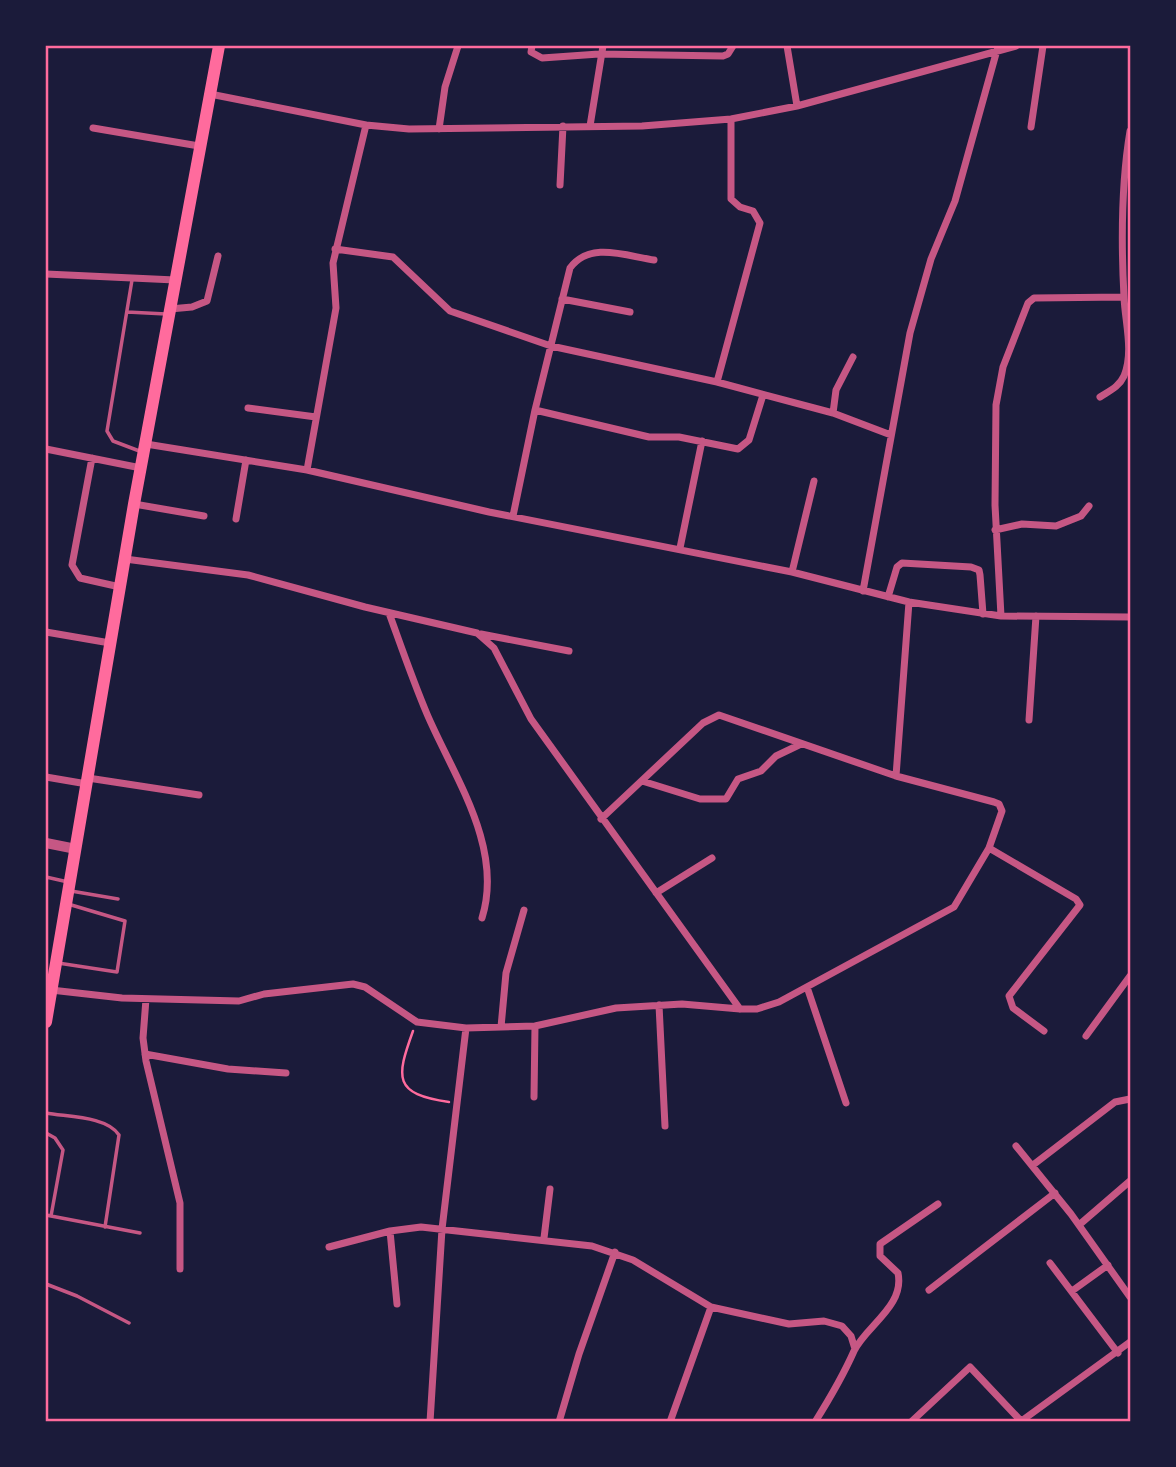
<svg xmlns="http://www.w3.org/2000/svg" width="1176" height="1467" viewBox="0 0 1176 1467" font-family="Cabin,sans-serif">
<rect width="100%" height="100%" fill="#1b1b3a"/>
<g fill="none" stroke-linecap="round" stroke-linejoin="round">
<path stroke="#ff6b9d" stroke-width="2.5" d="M413,1031C396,1078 393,1094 449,1102"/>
<path stroke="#c65784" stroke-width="3.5" d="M132,280L107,431L113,441L142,452
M127,312L166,314
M46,877L68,882
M71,891L118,899
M58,963L117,972L125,921L68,904
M46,1113C67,1117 107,1116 119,1135L105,1227
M46,1133L55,1138L63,1150L51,1216L46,1215
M51,1216L140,1233
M46,1284L77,1296L129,1323"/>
<path stroke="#c65784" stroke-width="7" d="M532,46L531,52L542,58L599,54L723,56L728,54L733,46
M787,46L797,106
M210,94L366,125L409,129L642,126L731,119L797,106L1016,46
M590,126L603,46
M1031,127L1043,46
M93,128L199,146
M439,129L445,87L458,46
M560,185L563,126
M335,249L393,257L450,311L551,346L717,382L833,413L891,435
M46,274L175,280
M562,299L630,312
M170,309L192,307L207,301L218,256
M717,382L760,223L753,211L740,207L731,199V119
M1100,397C1109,391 1119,387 1124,376C1134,352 1125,322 1124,297C1121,241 1121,185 1130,131
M248,408L316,417
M535,410L649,437H679L738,449L749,440L763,395
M833,413L836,390L853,357
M146,444L307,470L489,512L792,572L909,602L1001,616L1130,617
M46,449L141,468
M92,458L72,565L80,578L120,587
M307,470L336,308L333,263L366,125
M134,504L204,516
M513,516L535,410L570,268C590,241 626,256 654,260
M236,519L246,460
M995,530L1022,524L1056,526L1081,516L1089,506
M680,548L702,441
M125,559L248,575L365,607L477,633L494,648L531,719L740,1009
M792,572L814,481
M863,591L910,333L931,259L955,201L997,50
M888,597L897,567L902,563L971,567L979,570L980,575L983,614
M389,613C401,646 413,681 427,714C454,777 504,847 482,918
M1001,616L995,505L996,405L1003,367L1028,303L1034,298L1124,297
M46,632L110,643
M481,634L569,651
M1029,720L1036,616
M896,776L909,602
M46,777L87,784
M88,778L199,795
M642,781L700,799H726L738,779L761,771L776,756L799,745
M989,848L1076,899L1080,905L1009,996L1013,1008L1044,1031
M656,893L712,858
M807,987L846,1103
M51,990L122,998L239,1001L264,994L353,984L365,987L417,1022L466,1028L535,1026L616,1008L682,1004L740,1009H757L779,1002L954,907L989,848L1002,811L999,804L994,802L896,776L719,715L703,723L601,819
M146,999L143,1038L146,1061L180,1203V1269
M659,1005L665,1126
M501,1027L506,973L524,910
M1086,1036L1130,976
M145,1054L228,1069L286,1073
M534,1097L535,1026
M1016,1146L1071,1214L1130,1297
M1033,1165L1115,1102L1130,1099
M1079,1225L1130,1181
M390,1231L397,1304
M544,1238L550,1189
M329,1247L390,1231L421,1227L592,1246L633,1260L711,1307L789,1324L824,1321L842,1326L851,1336L855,1349
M1050,1263L1118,1353
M929,1290L1055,1193
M1072,1291L1108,1265
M430,1422L442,1229L466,1028
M559,1422L579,1354L615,1252
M670,1422L711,1307
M815,1422C830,1398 843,1376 854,1351C866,1326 905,1306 898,1273L880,1256V1244L938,1204
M911,1422L970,1367L1021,1421
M1020,1422L1130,1342"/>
<path stroke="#c65784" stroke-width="10" d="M46,843L76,849"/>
<path stroke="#ff6b9d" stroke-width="12" d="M46,1022L134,504L219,46"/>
</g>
<rect width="1176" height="1467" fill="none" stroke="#1b1b3a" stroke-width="94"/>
<rect x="47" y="47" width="1082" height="1373" fill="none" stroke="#ff6b9d" stroke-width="2.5"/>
</svg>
